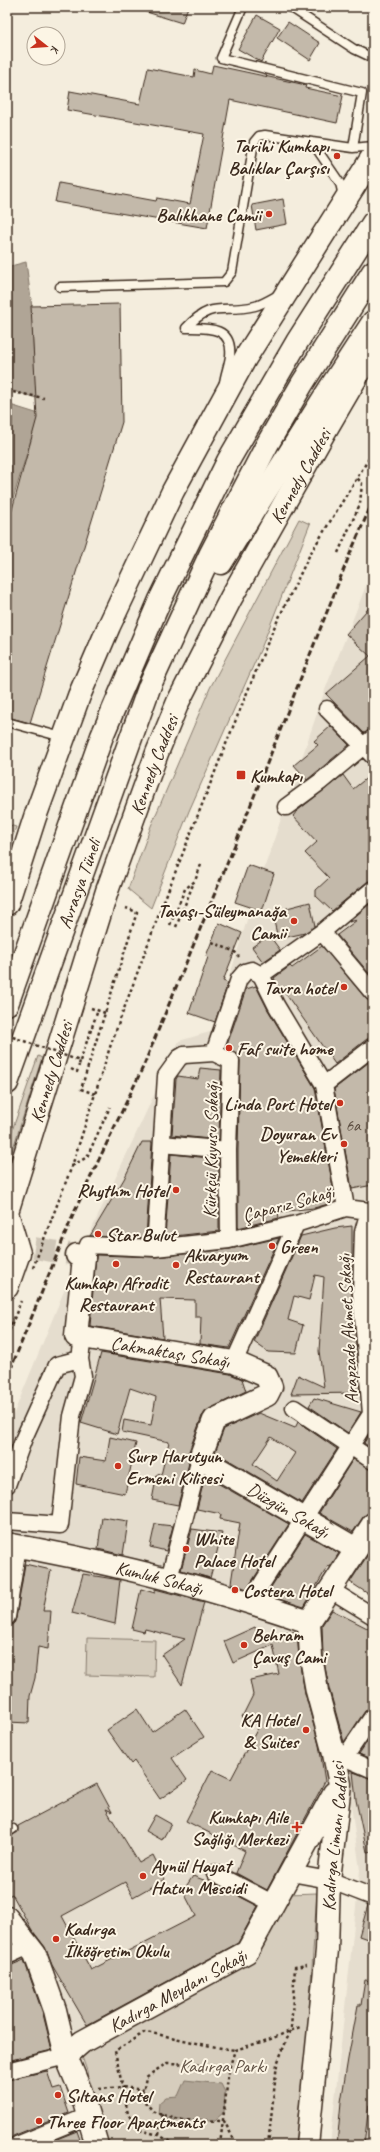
<svg xmlns="http://www.w3.org/2000/svg" width="380" height="2152" viewBox="0 0 380 2152" font-family="Caveat,sans-serif">
<rect width="100%" height="100%" fill="#f4eddd"/>
<filter id="ink" filterUnits="userSpaceOnUse"><feTurbulence type="fractalNoise" baseFrequency=".025" numOctaves="2"/><feDisplacementMap in="SourceGraphic" scale="8" xChannelSelector="R" yChannelSelector="G"/><feConvolveMatrix kernelMatrix="1 2 1 2 8 2 1 2 1" color-interpolation-filters="sRGB"/></filter>
<g filter="url(#ink)">
<path fill="#e5ddce" d="M373,568V1514L308,1614L331,1778L244,1949L77,2036L11,1901L91,2145H7V1430L71,1274L179,1041L213,1031L250,910L325,690Z
M337,1589L373,1608V2145H330L360,1870L346,1769L313,1633Z"/>
<path fill="#d6cdbd" stroke="#887c6e" d="M299,519L310,524L262,646L189,811L151,908L128,889L151,826L210,688Z
M9,825L16,827L7,853V827Z
M38,1056L42,1058L7,1167V1145Z
M87,1638L155,1640L154,1677L86,1675Z
M317,1893L308,2025L295,2145H104L89,2089L87,2071L81,2054L255,1956L288,1894Z"/>
<path fill="#b0a596" stroke="#817466" d="M26,262L44,398L43,400L7,389V267Z
M7,404L39,414L7,518Z
M185,2080L221,2084L225,2092L224,2112L215,2120H164L158,2114L159,2103L166,2097L178,2096Z"/>
<path fill="#c3b9aa" stroke="#3b2a1e" fill-rule="evenodd" d="M140,7H188L182,23L140,10Z
M257,15L280,28L261,62L238,49Z
M288,22L320,43L310,60L277,38Z
M213,65L306,85L305,88L343,96L337,123L230,100L207,228L55,202L59,183L156,201L157,198L190,204L204,134L67,110L70,91L140,104L148,68L194,77L195,70L211,74Z
M283,199L287,224L256,230L252,205Z
M120,304L122,422L30,723L7,717V528L37,418L31,306Z
M373,603V729L364,733L326,694L370,656L346,634Z
M331,726L349,745L307,780L294,765L318,745L314,741Z
M373,773V880L367,882L332,911L316,896V890L329,878L305,853L317,842L293,816L297,811L343,775L353,789Z
M248,865L274,874L262,911L235,902Z
M373,901V978L337,935L357,920L349,922Z
M310,902L315,926L305,933L278,939L272,912Z
M219,923L242,933L223,981L228,983L215,1022L189,1013L208,957L206,956Z
M269,935L280,950L263,962L252,947Z
M322,946L366,999L373,1002V1038L367,1039L335,1064L283,990L280,991L274,978L290,966L292,968Z
M256,986L268,1010L315,1088L334,1193H331L332,1203L314,1208L278,1212L279,1218L238,1228V1150L240,1061L239,1056L226,1048L246,989Z
M373,1059V1185L352,1189L334,1089Z
M200,1068L221,1070L219,1140L172,1135L176,1079L178,1076L198,1079Z
M142,1142H152L146,1238L90,1236L124,1179Z
M171,1154L219,1159V1231L165,1237Z
M352,1226V1295L360,1393L291,1394L298,1375L324,1387L319,1351L324,1277L315,1275L309,1300L294,1296L288,1320L303,1325L296,1353L268,1352L254,1342L301,1236L335,1228Z
M279,1238L229,1348L200,1344L201,1317H195V1300L160,1299L163,1338L90,1326L96,1255L156,1257L230,1249Z
M373,1274V1324L371,1294V1275Z
M101,1353L230,1374L242,1379L246,1391L209,1409L202,1416L188,1454L189,1463L178,1505L152,1500L157,1474L161,1475L169,1442L122,1432L124,1420L151,1425L156,1397L130,1388L117,1434L81,1423Z
M314,1398L361,1412L348,1433L309,1406Z
M259,1413L295,1428L298,1422L337,1449L302,1503L215,1452L224,1429ZM271,1437L295,1453L277,1481L253,1464Z
M373,1428V1450L364,1443Z
M110,1437L136,1443L125,1494L76,1484L79,1457L106,1461Z
M353,1459L373,1470V1512L363,1517L353,1532L319,1513Z
M205,1476L289,1524L247,1589L231,1583L240,1523L220,1519L221,1514L197,1509Z
M102,1517L128,1521L123,1555L98,1549Z
M155,1524L173,1526L166,1551L150,1547Z
M192,1529L222,1533L210,1578L181,1570Z
M305,1534L339,1553L330,1567L328,1566L304,1607L266,1595Z
M373,1547V1597L350,1582Z
M25,1564L51,1570L43,1611H51L48,1649L38,1647L35,1678L30,1696L29,1723L7,1722V1626L14,1623L16,1618Z
M83,1574L120,1580L115,1624L72,1613Z
M141,1589L155,1593V1589L204,1602L182,1685L162,1655L185,1639L145,1629L144,1632L132,1629Z
M332,1610L373,1631V1707L365,1711L344,1742L329,1688L323,1656L322,1625Z
M255,1627L260,1638L297,1631L299,1659L305,1693L319,1745L325,1781L267,1890L236,1873L245,1851L186,1821L212,1770L231,1779L259,1726L242,1717L253,1695L250,1680L279,1674L273,1645L233,1663L224,1641Z
M137,1709L152,1732L185,1709L204,1737L172,1758L187,1780L160,1799L134,1761L131,1764L107,1730Z
M373,1733V1760L359,1754Z
M353,1772L373,1779V1851L367,1852L356,1800Z
M97,1784L112,1812L106,1809L139,1863L153,1855L165,1879L133,1897L125,1882L62,1916L91,1970L196,1916L183,1891L193,1876L217,1885L258,1906L238,1943L87,2025L52,1965L45,1947L32,1930L12,1894L7,1897V1838L18,1832V1826Z
M155,1815L171,1824L162,1840L146,1831Z
M368,1905L373,1906V1941L359,1936Z
M24,1960L43,2014L52,2050L7,2061V1967Z
M365,1980L373,1981V2098L371,2105H369L364,2145H337L341,2102L348,2059L358,2005H361Z
M47,2071L53,2089L60,2087L69,2113L13,2136L7,2145V2080Z
M77,2131L82,2145H42Z"/>
<g fill="none" stroke-linecap="round" stroke-linejoin="round">
<path stroke="#cfc6b7" stroke-width="22" stroke-dasharray="22 11" stroke-linecap="butt" d="M34,1248L77,1255"/>
<g stroke="#3b2a1e" stroke-width="11">
<path id="lane" d="M243,7L221,58L362,93L353,148
M290,7L354,49L373,58
M343,196L340,183L312,142L353,148L373,146
M60,287L224,282L232,272L254,142L259,136L265,135L312,142
M224,383C225,374 229,365 230,356C233,326 207,328 186,328C213,299 223,314 255,306C263,304 271,299 278,295
M7,722L62,737
M7,1833L13,1829"/>
</g>
<g stroke="#3b2a1e" stroke-width="19">
<path id="street" d="M327,709L373,756
M286,807L320,782L373,738
M322,932L373,993
M261,975L276,1005L324,1085L346,1208
M261,975L322,932L373,889
M214,1053L239,979L245,972L252,970L261,975
M324,1085L373,1047
M162,1144L228,1150
M155,1248L166,1076L179,1058L184,1055L214,1053L231,1061L228,1150L229,1240
M84,1257L88,1245L155,1248L229,1240L296,1224L346,1208L369,1211L363,1232L361,1294L371,1414L250,1602
M234,1362L296,1224
M294,1408L373,1461
M7,1485L24,1438L57,1365L80,1359
M7,1521L60,1525L72,1416L83,1376L80,1359L83,1337
M169,1579L200,1458
M331,1590L373,1616
M7,1617L18,1546
M336,1754L373,1770
M345,1757L373,1716
M215,1873L274,1904
M291,1873L329,1880L373,1897
M7,1956L29,1946
M7,2071L66,2056
M17,2145L88,2116"/>
</g>
<g stroke="#3b2a1e" stroke-width="25">
<g id="secondary">
<path id="s1" d="M84,1257L76,1336L234,1362L266,1376L271,1387L267,1395L214,1420L200,1458L356,1549"/>
<path id="s2" d="M7,1544C109,1562 211,1588 309,1622"/>
<path d="M7,1918L35,1954L55,2010L66,2056L81,2092L97,2145"/>
<path id="s3" d="M66,2056L82,2042L247,1952L334,1793"/>
<path id="s4" d="M307,2145L327,1950L329,1880L340,1784L334,1754L317,1691L311,1657L309,1622L373,1524"/>
</g>
</g>
<g stroke="#3b2a1e" stroke-width="25">
<g id="primary">
<path d="M7,904L35,817L79,696L109,626L173,491L246,357L373,156"/>
<path id="s5" d="M7,1212L107,891L157,753L178,702L231,598L325,431L373,349"/>
<path d="M7,1213L19,1253L7,1287"/>
<path d="M77,1255L84,1257"/>
</g>
</g>
<g stroke="#3b2a1e" stroke-width="25">
<g id="highway">
<path d="M221,563L330,388L373,322"/>
<path d="M7,1004L102,736L160,600L228,461L297,342L373,223"/>
<path id="s6" d="M7,1083L150,685L210,555L268,443L302,384L373,272"/>
</g>
</g>
<path stroke="#3b2a1e" stroke-width="2.5" stroke-dasharray="3 3" stroke-linecap="butt" d="M7,391L44,398
M338,553L360,504L362,483L357,478
M170,925L185,889L195,881L202,862
M176,927L194,882
M212,942L235,952L239,957
M91,1008L105,1013
M80,1061L98,1010
M71,1069L77,1072L79,1065
M95,1094L81,1089L137,912L126,908
M72,1166L87,1157L110,1107
M52,1218L72,1166L111,1044L162,906L226,744L272,632L310,554L373,452
M7,1336L21,1301
M229,2069L191,2064L167,2063L146,2077L142,2099L154,2112L179,2120L224,2121L237,2145
M99,2089L122,2087L144,2090
M159,2135L162,2114
M175,2145L159,2135L139,2130L128,2114L115,2051L145,2032C175,2037 204,2046 235,2050
M220,2145L229,2069L235,2050L268,2040L300,2027
M268,2145L277,2064L291,2029L295,1967L307,1965"/>
<use href="#lane" stroke="#fcf5e5" stroke-width="8"/>
<use href="#street" stroke="#fcf5e5" stroke-width="16"/>
<use href="#secondary" stroke="#fcf5e5" stroke-width="22"/>
<use href="#primary" stroke="#fcf5e5" stroke-width="22"/>
<use href="#highway" stroke="#fcf5e5" stroke-width="22"/>
<path stroke="#3b2a1e" stroke-width="3" stroke-dasharray="6 3" stroke-linecap="butt" d="M7,1378L75,1210L143,1067L234,847L349,556L373,501"/>
<path stroke="#3b2a1e" stroke-width="2.5" stroke-dasharray="3 3" stroke-linecap="butt" d="M7,1035L80,1061L79,1065
M33,1268L52,1218"/>
</g>
</g>
<g fill="#c8321e" stroke="#fcf5e5" stroke-width="1.5">
<circle cx="337" cy="156" r="4"/>
<circle cx="269" cy="214" r="4"/>
<rect x="236" y="770" width="10" height="10" rx="2"/>
<circle cx="294" cy="921" r="4"/>
<circle cx="344" cy="987" r="4"/>
<circle cx="229" cy="1048" r="4"/>
<circle cx="340" cy="1103" r="4"/>
<circle cx="344" cy="1144" r="4"/>
<circle cx="176" cy="1190" r="4"/>
<circle cx="98" cy="1234" r="4"/>
<circle cx="272" cy="1246" r="4"/>
<circle cx="116" cy="1264" r="4"/>
<circle cx="176" cy="1265" r="4"/>
<circle cx="118" cy="1466" r="4"/>
<circle cx="186" cy="1549" r="4"/>
<circle cx="235" cy="1590" r="4"/>
<circle cx="244" cy="1645" r="4"/>
<circle cx="306" cy="1730" r="4"/>
<path d="M295 1821h4v4h4v4h-4v4h-4v-4h-4v-4h4z"/>
<circle cx="143" cy="1876" r="4"/>
<circle cx="56" cy="1939" r="4"/>
<circle cx="58" cy="2095" r="4"/>
<circle cx="39" cy="2121" r="4"/>
</g>
<g text-anchor="middle" stroke-width="4" stroke-linejoin="round" paint-order="stroke">
<g font-size="17" fill="#5d4e41">
<text x="353" y="1131">6a</text>
</g>
<g font-size="19" font-weight="bold" fill="#3b2a1e" stroke="#fcf5e5" text-anchor="start">
<text x="329" y="152" text-anchor="end">Tarihi Kumkapı<tspan x="329" dy="22">Balıklar Çarşısı</tspan></text>
<text x="261" y="221" text-anchor="end">Balıkhane Camii</text>
<text x="250" y="782">Kumkapı</text>
<text x="286" y="917" text-anchor="end">Tavaşı-Süleymanağa<tspan x="286" dy="22">Camii</tspan></text>
<text x="336" y="994" text-anchor="end">Tavra hotel</text>
<text x="237" y="1055">Faf suite home</text>
<text x="332" y="1110" text-anchor="end">Linda Port Hotel</text>
<text x="336" y="1140" text-anchor="end">Doyuran Ev<tspan x="336" dy="22">Yemekleri</tspan></text>
<text x="168" y="1197" text-anchor="end">Rhythm Hotel</text>
<text x="106" y="1241">Star Bulut</text>
<text x="280" y="1253">Green</text>
<text x="184" y="1261">Akvaryum<tspan x="184" dy="22">Restaurant</tspan></text>
<text x="116" y="1289" text-anchor="middle">Kumkapı Afrodit<tspan x="116" dy="22">Restaurant</tspan></text>
<text x="126" y="1462">Surp Harutyun<tspan x="126" dy="22">Ermeni Kilisesi</tspan></text>
<text x="194" y="1545">White<tspan x="194" dy="22">Palace Hotel</tspan></text>
<text x="243" y="1597">Costera Hotel</text>
<text x="252" y="1641">Behram<tspan x="252" dy="22">Çavuş Cami</tspan></text>
<text x="298" y="1726" text-anchor="end">KA Hotel<tspan x="298" dy="22">&amp; Suites</tspan></text>
<text x="288" y="1823" text-anchor="end">Kumkapı Aile<tspan x="288" dy="22">Sağlığı Merkezi</tspan></text>
<text x="151" y="1872">Aynül Hayat<tspan x="151" dy="22">Hatun Mescidi</tspan></text>
<text x="64" y="1935">Kadırga<tspan x="64" dy="22">İlköğretim Okulu</tspan></text>
<text x="66" y="2102">Sıltans Hotel</text>
<text x="47" y="2128">Three Floor Apartments</text>
</g>
<g font-size="19" fill="#3b2a1e" stroke="#fcf5e5">
<text dy="7" stroke="none"><textPath href="#s5" startOffset="795">Kennedy Caddesi</textPath></text>
<text dy="7" stroke="none"><textPath href="#s5" startOffset="471">Kennedy Caddesi</textPath></text>
<text dy="7" stroke="none"><textPath href="#s6" startOffset="212">Avrasya Tüneli</textPath></text>
<text dy="7" stroke="none"><textPath href="#s5" startOffset="147">Kennedy Caddesi</textPath></text>
<text transform="translate(210 1150) rotate(-89)" y="7">Kürkçü Kuyusu Sokağı</text>
<text transform="translate(288 1203) rotate(-15)" y="7">Çaparız Sokağı</text>
<text transform="translate(347 1329) rotate(-93)" y="7">Arapzade Ahmet Sokağı</text>
<text dy="7" stroke="none"><textPath href="#s1" startOffset="175">Çakmaktaşı Sokağı</textPath></text>
<text dy="7" stroke="none"><textPath href="#s1" startOffset="497">Düzgün Sokağı</textPath></text>
<text dy="7" stroke="none"><textPath href="#s2" startOffset="156">Kumluk Sokağı</textPath></text>
<text dy="7" stroke="none"><textPath href="#s4" startOffset="310">Kadırga Limanı Caddesi</textPath></text>
<text dy="7" stroke="none"><textPath href="#s3" startOffset="130">Kadırga Meydanı Sokağı</textPath></text>
</g>
<g font-size="19" fill="#625346" stroke="#fcf5e5">
<text x="223" y="2072">Kadırga Parkı</text>
</g>
</g>
<rect width="380" height="2152" fill="none" stroke="#fcf5e5" stroke-width="24"/>
<rect x="12" y="12" width="356" height="2128" fill="none" stroke="#3b2a1e" stroke-width="1.5" filter="url(#ink)"/>
<g transform="translate(46 46) rotate(107)"><circle r="19" fill="#fcf5e5" stroke="#afa495"/>
<path d="M0-3L7 15L0 10L-7 15Z" fill="#c8321e"/>
<text y="-6" font-size="11" font-weight="bold" text-anchor="middle" fill="#3b2a1e">K</text>
</g>
</svg>
